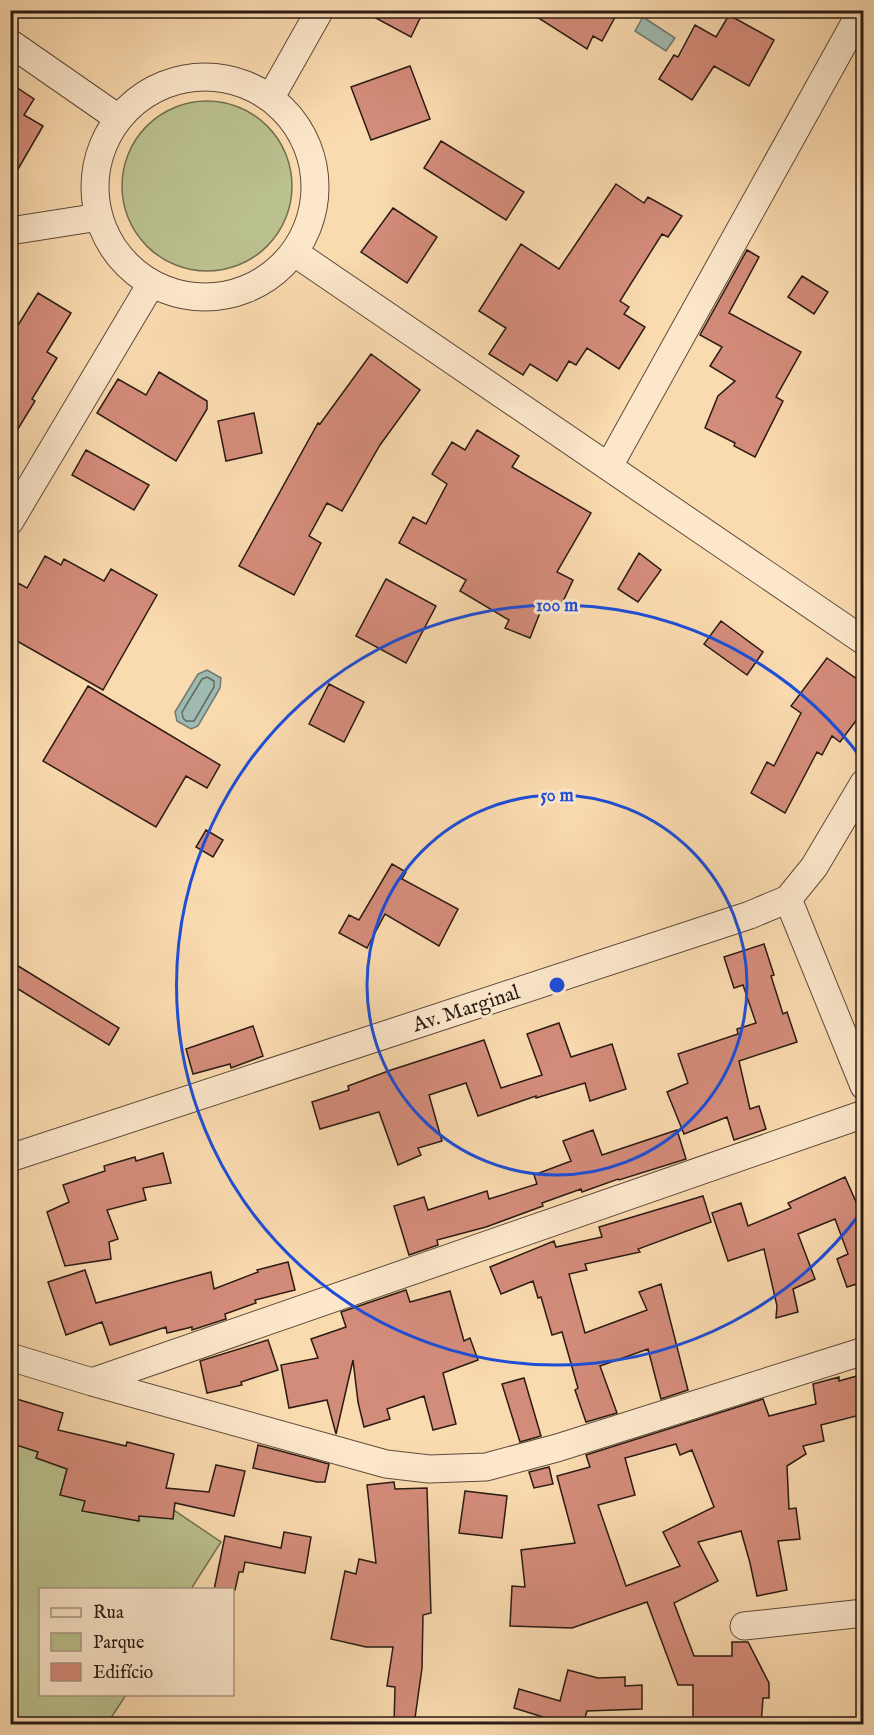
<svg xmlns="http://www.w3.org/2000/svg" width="874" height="1735" viewBox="0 0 874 1735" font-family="'IM FELL English',serif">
<rect width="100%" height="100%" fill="#fadaaf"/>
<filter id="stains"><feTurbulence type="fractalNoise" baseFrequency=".00333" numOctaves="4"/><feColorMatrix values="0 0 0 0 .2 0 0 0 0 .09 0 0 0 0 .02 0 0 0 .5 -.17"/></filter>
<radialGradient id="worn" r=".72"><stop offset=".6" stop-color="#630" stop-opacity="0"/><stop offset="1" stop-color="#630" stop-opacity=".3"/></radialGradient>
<path fill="#bac08e" stroke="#726e51" stroke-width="1.5" d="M122 186a85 85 0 1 1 170 0a85 85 0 1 1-170 0Z
M10,1413L45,1423L221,1542L191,1589L40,1590V1694L126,1695L107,1724H11Z"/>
<path fill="#9fbab0" stroke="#707a72" stroke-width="1.5" d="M643,17L675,38L666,51L635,31Z
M207,670L221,678L220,688L198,726L191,729L177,721L175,712L198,674Z"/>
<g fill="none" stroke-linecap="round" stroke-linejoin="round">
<path stroke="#646a62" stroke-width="1.5" d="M207,677L214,681V687L194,721H186L183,718L182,712L202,679Z"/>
</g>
<path fill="#d48c7a" stroke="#2a1b14" stroke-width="1.5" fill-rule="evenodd" d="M361,10H424L411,37Z
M526,10H619L602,41L593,36L587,49Z
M729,15L774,40L749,86L714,66L692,100L659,79L674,55L678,57L695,25L716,37Z
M410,66L430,119L371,140L351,87Z
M10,83L34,99L24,115L43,126L10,183Z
M441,141L524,192L506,220L424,168Z
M616,184L644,203L648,197L682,216L668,237L662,234L620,301L629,307L624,314L645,327L619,369L587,348L576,365L569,361L557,381L530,364L523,375L489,354L506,328L479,311L521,244L559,269Z
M393,208L437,237L407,283L361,252Z
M747,250L759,257L729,313L801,352L776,397L783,401L755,457L734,446L735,443L705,428L718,396L735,381L710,366L722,347L700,335Z
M802,276L828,292L814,314L788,297Z
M38,293L71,313L47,352L57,358L32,399L35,401L10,442V338Z
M371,354L420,390L380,445L342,511L327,503L309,536L321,543L294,595L239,566L318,423L320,424Z
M159,372L207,401V409L176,461L97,413L118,379L146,395Z
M254,413L262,453L226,461L218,421Z
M477,430L519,456L512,467L591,513L557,572L573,580L558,612L543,605L530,638L505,628L509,620L460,591L466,580L399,543L413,517L426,524L447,484L432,474L452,442L465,450Z
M86,450L149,485L134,510L72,475Z
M639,553L661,570L638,602L618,589Z
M45,556L61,565L64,559L104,581L111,569L157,595L103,690L10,637V595L18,583L27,588Z
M386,579L436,606L406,663L356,636Z
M721,621L763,652L747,675L704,644Z
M827,658L864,684V710L840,742L832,736L822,755L817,752L785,813L751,793L767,762L774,766L801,713L791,706Z
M329,684L364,702L344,742L309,724Z
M88,686L220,765L207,788L186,776L156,827L43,761Z
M206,830L223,840L213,857L196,847Z
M392,864L406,872L402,879L458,909L439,946L385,914L367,948L339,933L349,915L359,920Z
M764,944L774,975L771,976L783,1014L787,1012L797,1042L739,1061L750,1109L759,1106L766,1129L734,1140L727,1117L684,1134L667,1092L688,1083L678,1054L738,1034L737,1029L756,1023L743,985L734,988L724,957Z
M10,961L119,1028L109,1045L10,984Z
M559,1023L571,1057L612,1044L626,1089L590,1101L585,1083L536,1098V1096L478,1116L466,1083L429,1095L442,1141L418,1148L421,1155L398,1165L379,1112L320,1129L312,1102L349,1090L348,1086L391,1070L484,1040L501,1088L542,1075L527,1034Z
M253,1026L263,1056L231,1068L230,1064L193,1074L186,1049Z
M593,1130L602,1155L677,1130L686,1159L619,1180L618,1179L582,1192L581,1189L542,1203L543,1206L486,1227L437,1240L438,1245L409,1255L394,1206L424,1197L428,1210L487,1191L489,1199L537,1184L534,1175L571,1161L563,1141Z
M163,1153L171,1183L143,1188L146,1200L107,1210L118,1239L109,1242L111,1259L65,1266L47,1212L69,1202L63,1185L105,1171L104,1166L135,1157L136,1161Z
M845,1177L864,1220V1289L860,1283L847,1287L837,1259L848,1254L835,1219L798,1234L815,1279L793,1289L798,1312L776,1318L777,1306L764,1249L728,1261L712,1213L741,1203L748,1226L791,1208L788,1203Z
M703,1196L711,1222L638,1249L640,1252L585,1264L587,1270L569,1274L585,1333L647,1310L639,1292L661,1284L688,1390L661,1399L648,1349L600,1366L617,1413L586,1422L575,1390L578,1388L562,1332L552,1335L541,1297L538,1298L533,1281L501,1294L490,1267L554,1241L556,1247L602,1237L599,1227Z
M288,1262L295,1290L255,1300L256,1303L225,1314L226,1319L192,1330V1327L167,1333L166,1327L110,1345L102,1322L66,1335L48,1282L85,1270L96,1303L211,1272L214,1289L258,1272L257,1270Z
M406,1290L410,1302L450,1291L464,1341L470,1338L478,1360L443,1373L456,1424L433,1430L424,1396L387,1409L390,1419L364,1427L358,1402L353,1360L336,1434L327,1400L289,1408L281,1365L318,1358L311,1339L346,1327L341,1312Z
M268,1340L278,1370L241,1382L242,1385L207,1393L200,1361Z
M864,1374V1414L821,1425L824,1441L803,1446L806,1454L787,1466L789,1509L796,1508L800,1539L778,1541L787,1590L757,1596L750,1563L741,1531L698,1542L718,1581L674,1603L694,1656H732V1642H748L769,1683V1698H763L761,1725L693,1723V1685H678L647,1602L572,1628L510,1626L512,1586L525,1587L521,1550L575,1543L557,1476L590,1467L586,1455L763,1399L769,1416L816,1404L813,1384L839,1377V1381ZM676,1444L680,1455L692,1450L714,1507L663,1532L680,1566L626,1586L598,1505L635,1495L625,1458Z
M524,1378L541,1436L520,1442L502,1384Z
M10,1397L63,1413L58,1430L126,1446L127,1442L174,1454L166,1488L209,1492L216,1465L245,1471L234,1516L175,1503L173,1519L139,1516V1521L82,1511L85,1501L60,1495L67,1469L36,1458L38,1452L10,1443Z
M258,1445L329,1464L325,1482H317L253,1468Z
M549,1467L553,1484L534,1488L529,1472Z
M394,1482L395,1489L427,1488L431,1613L423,1615L422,1668L414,1725H394L395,1687L387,1686L393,1647H366L331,1639L345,1571L356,1574L359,1559L376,1563L367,1485Z
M465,1491L507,1496L502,1538L459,1533Z
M284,1532L311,1537L305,1573L245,1562L243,1572H239L235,1590H214L225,1536L281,1548Z
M568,1670L598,1678L625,1677V1686L642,1685V1709L587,1711L584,1721L572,1718L569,1725L514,1708L519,1689L560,1701Z"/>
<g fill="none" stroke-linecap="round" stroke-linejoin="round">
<g stroke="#5e4b3b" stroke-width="29">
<path id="minor" d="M10,43L118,118
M95 187a110 110 0 1 1 220 0a110 110 0 1 1-220 0Z
M271,97L320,10
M10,231L99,217
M295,253L864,641
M609,466L862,10
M10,521L151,284
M788,899L864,1086
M10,1158L750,915L788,899L814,867L864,783
M10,1357L92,1382L386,1464L429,1469L486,1467L557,1448L864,1351
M92,1382L864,1114
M744,1626L864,1613"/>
</g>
<use href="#minor" stroke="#fce7cb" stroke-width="27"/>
</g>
<g fill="none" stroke="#1d4ed8" stroke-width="3">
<circle cx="557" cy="985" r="190"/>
<path d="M862 1211A380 380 0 1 1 862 759"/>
</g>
<g text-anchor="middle" stroke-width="6" stroke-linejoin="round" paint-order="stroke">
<g font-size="21" fill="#2a1b14" stroke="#fce7cb">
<text transform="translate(466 1008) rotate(-18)" y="7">Av. Marginal</text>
</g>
</g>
<circle cx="557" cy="985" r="9" fill="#1d4ed8" stroke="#fce7cb" stroke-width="3"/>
<g font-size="18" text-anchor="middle" font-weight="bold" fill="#1d4ed8" stroke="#fce7cb" stroke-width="6" stroke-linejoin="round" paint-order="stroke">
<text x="557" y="611">100 m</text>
<text x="557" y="801">50 m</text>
</g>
<rect width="874" height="1735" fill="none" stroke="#fadaaf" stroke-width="36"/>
<rect x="12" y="12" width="850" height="1711" fill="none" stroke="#2a1b14" stroke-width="3"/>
<rect x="18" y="18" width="838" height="1699" fill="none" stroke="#2a1b14" stroke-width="1.5"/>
<rect x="39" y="1588" width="195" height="108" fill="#fce7cb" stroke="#a89582" stroke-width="1.5"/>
<rect x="51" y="1608" width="30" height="9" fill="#fce7cb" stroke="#a89582" stroke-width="1.5"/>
<text x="93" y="1618" font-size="18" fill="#2a1b14">Rua</text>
<rect x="51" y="1633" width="30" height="18" fill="#bac08e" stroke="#a89582" stroke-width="1.5"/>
<text x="93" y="1648" font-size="18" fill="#2a1b14">Parque</text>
<rect x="51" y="1663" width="30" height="18" fill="#d48c7a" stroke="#a89582" stroke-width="1.5"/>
<text x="93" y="1678" font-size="18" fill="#2a1b14">Edifício</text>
<rect width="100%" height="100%" filter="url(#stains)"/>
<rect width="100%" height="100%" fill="url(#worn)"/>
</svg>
